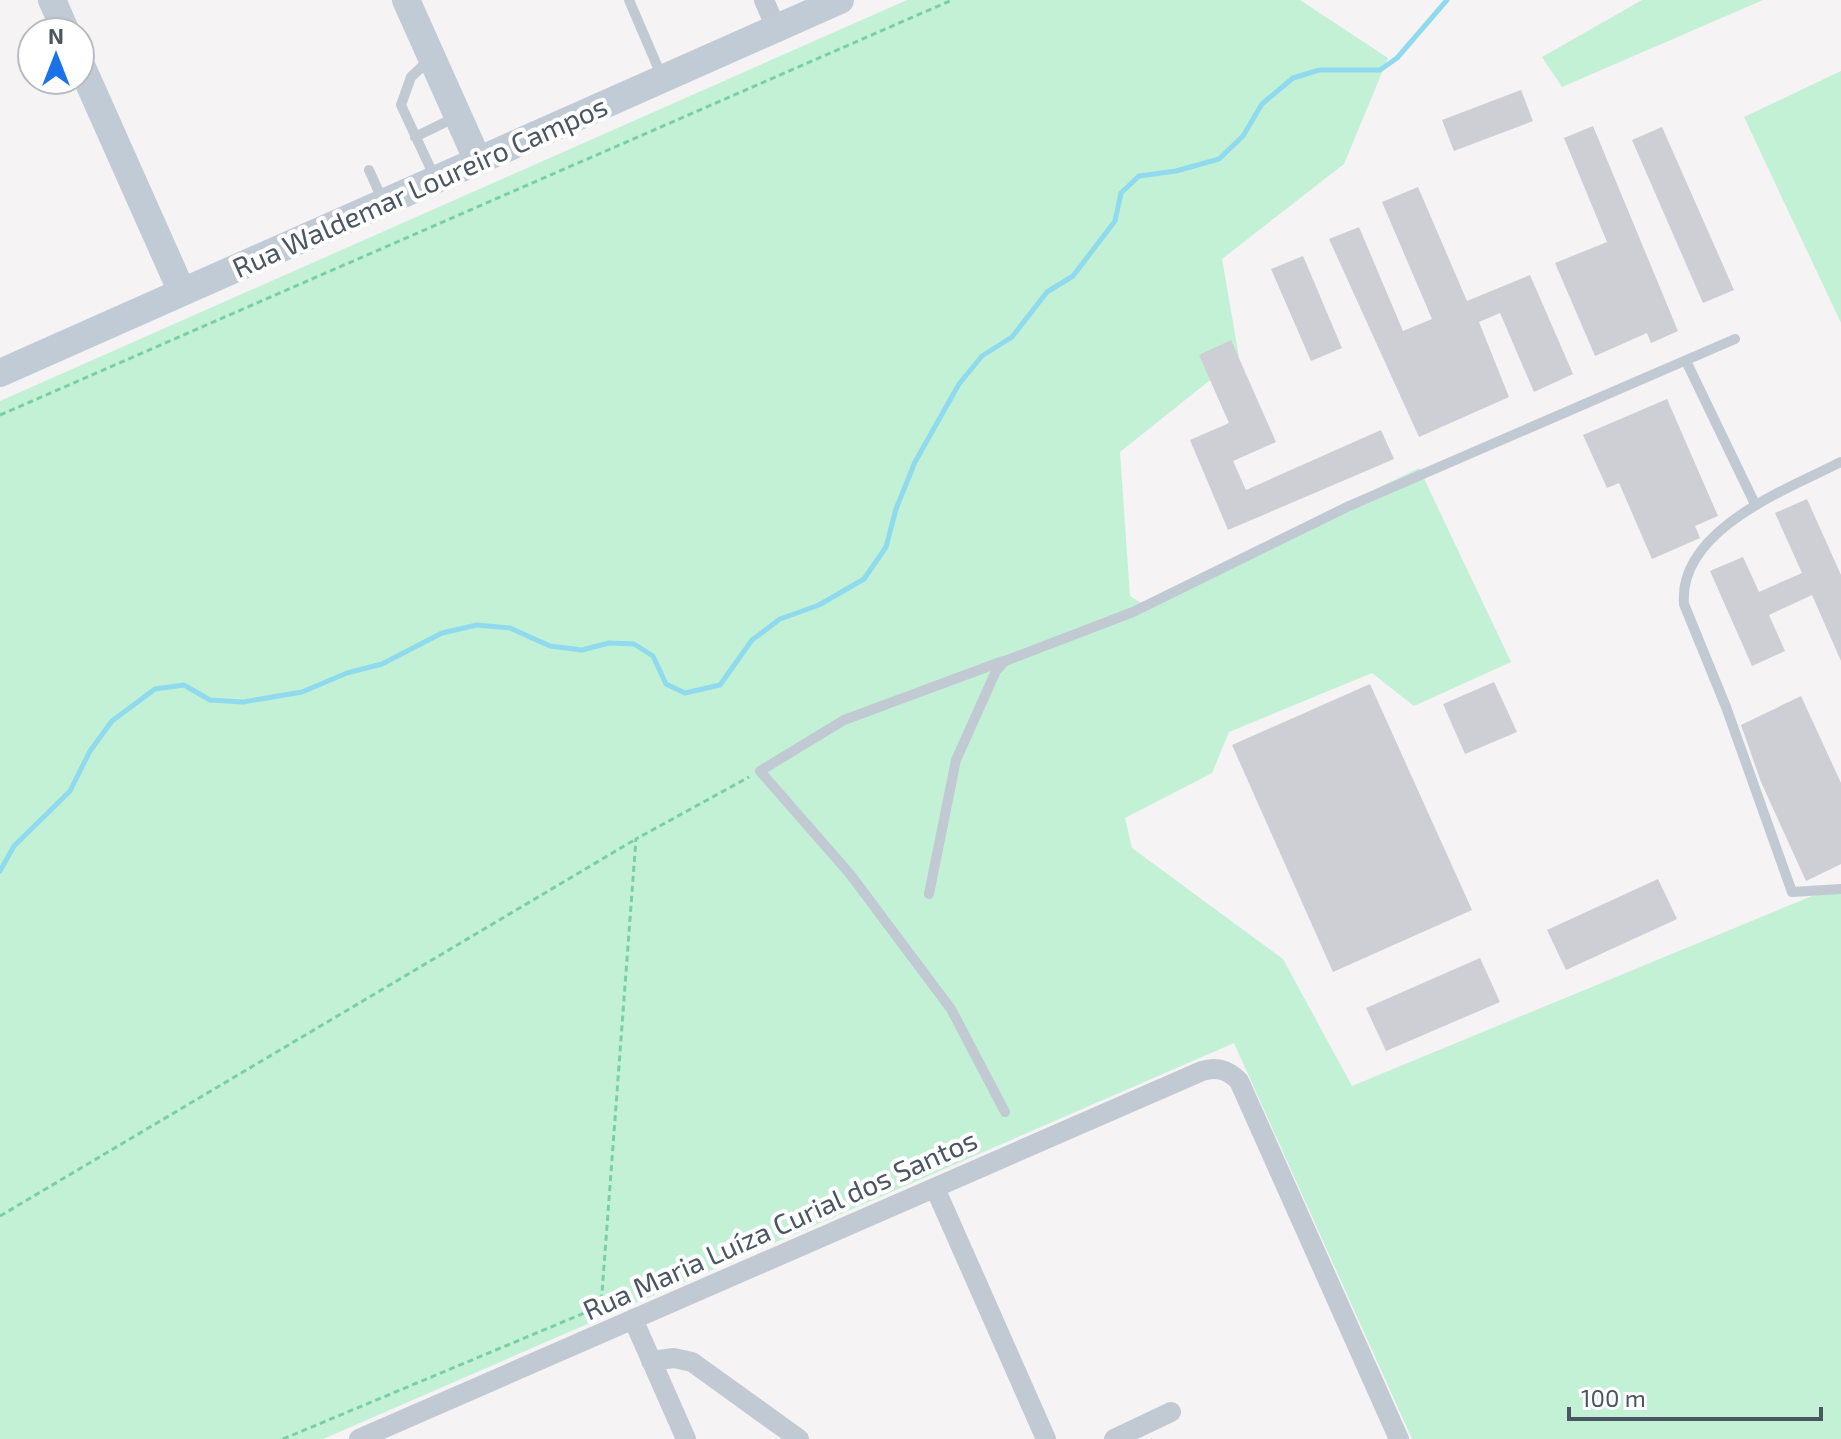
<svg xmlns="http://www.w3.org/2000/svg" width="1841" height="1439" viewBox="0 0 1841 1439" font-family="'Exo 2',sans-serif">
<rect width="100%" height="100%" fill="#f5f3f3"/>
<path fill="#c3f1d5" d="M907,0H1300L1388,58L1344,164L1222,259L1239,357L1120,452L1130,596L1141,603L1419,468L1511,662L1414,706L1372,673L1229,732L1212,773L1125,818L1132,848L1283,959L1352,1086L1841,884V1439H1412L1234,1043L323,1439H0V401Z
M1642,0H1763L1562,87L1542,57Z
M1841,71V323L1744,117Z"/>
<g fill="none" stroke-linecap="round" stroke-linejoin="round">
<path stroke="#90daee" stroke-width="5" d="M0,871L14,846L70,791L90,751L112,721L155,689L184,685L210,700L243,702L302,692L347,673L382,664L442,633L477,625L510,628L550,646L582,650L609,643L634,644L653,656L666,684L685,693L720,685L752,640L780,619L819,605L864,579L886,547L896,509L915,462L959,384L982,356L1012,337L1047,292L1073,276L1115,221L1121,193L1139,176L1176,171L1219,159L1243,136L1262,104L1293,78L1319,70H1380L1397,58L1447,0"/>
</g>
<path fill="#cdcfd5" d="M1521,90L1533,121L1454,151L1442,120Z
M1593,126L1678,331L1651,343L1647,333L1595,356L1555,263L1607,242L1564,138Z
M1662,127L1734,290L1703,303L1632,140Z
M1418,187L1467,301L1530,275L1573,374L1534,392L1500,313L1479,322L1509,397L1419,437L1329,239L1359,227L1403,331L1432,319L1382,202Z
M1303,256L1342,348L1311,361L1271,269Z
M1231,340L1276,442L1233,461L1246,490L1381,430L1394,459L1228,530L1190,440L1229,423L1199,355Z
M1667,399L1718,516L1695,526L1700,538L1652,559L1619,483L1607,488L1583,435Z
M1807,499L1841,575V661L1812,595L1769,615L1785,651L1752,666L1710,571L1743,557L1759,592L1802,573L1775,513Z
M1494,682L1517,732L1465,754L1443,704Z
M1370,684L1472,910L1333,972L1232,745Z
M1801,696L1841,783V864L1806,881L1761,782L1741,725Z
M1658,879L1677,919L1566,970L1547,930Z
M1480,958L1500,1002L1386,1051L1366,1008Z"/>
<g fill="none" stroke-linecap="round" stroke-linejoin="round">
<path stroke="#7ad0a6" stroke-width="3" stroke-dasharray="6 4" stroke-linecap="butt" d="M0,415L952,0
M0,1216L636,839
M283,1439L601,1306L636,839L749,777"/>
<path stroke="#c1cad2" stroke-width="10" d="M629,0L662,77
M430,59L411,77L401,105L435,178
M415,137L456,117
M369,170L383,201
M1686,361L1755,504
M1841,462C1787,489 1678,530 1684,604L1726,707L1792,892L1841,889
M1003,661L844,720L760,771L850,874L951,1009L1005,1112
M929,894L956,760L996,671L1005,661L1133,612L1349,506L1735,339"/>
<path stroke="#c1cad2" stroke-width="20" d="M764,0L776,28
M935,1188L1046,1439
M633,1319L686,1439
M651,1361L674,1358L692,1362L799,1439
M359,1439L1202,1071C1217,1066 1228,1070 1239,1081L1399,1439
M1114,1439L1171,1412"/>
<path stroke="#c1cbd6" stroke-width="28" d="M52,0L66,32
M406,0L478,161
M80,63L182,292
M0,373L840,0"/>
</g>
<g text-anchor="middle" stroke-width="8" stroke-linejoin="round" paint-order="stroke">
<g font-size="28" fill="#4a5661" stroke="#fff">
<text transform="translate(420 187) rotate(-24)" y="10">Rua Waldemar Loureiro Campos</text>
<text transform="translate(780 1225) rotate(-24)" y="10">Rua Maria Luíza Curial dos Santos</text>
</g>
</g>
<g transform="translate(56 56)"><circle r="38" fill="#ffffff" stroke="#b7bbc0" stroke-width="2"/>
<path d="M0-6L14 30L0 20L-14 30Z" fill="#1a73e8"/>
<text y="-12" font-size="22" font-weight="bold" text-anchor="middle" fill="#4a5661">N</text>
</g>
<path d="M1569 1407v12h252v-12" fill="none" stroke="#4a5661" stroke-width="4"/>
<text x="1581" y="1407" font-size="24" fill="#4a5661" stroke="#ffffff" stroke-width="6" paint-order="stroke">100 m</text>
</svg>
